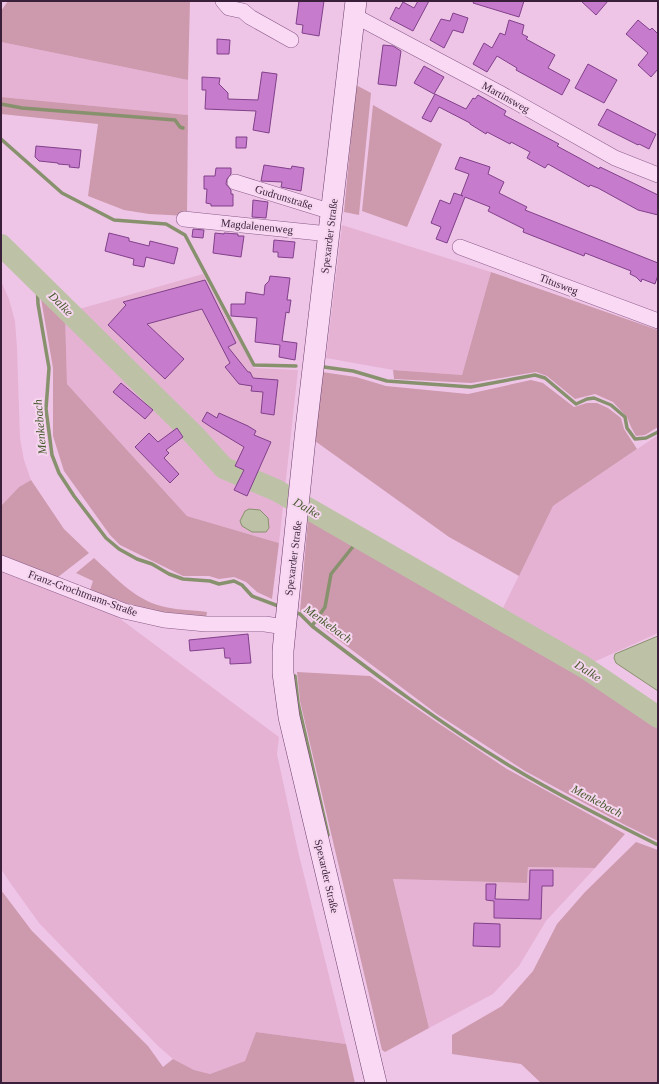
<svg xmlns="http://www.w3.org/2000/svg" width="659" height="1084" viewBox="0 0 659 1084" font-family="'Times New Roman',serif">
<rect width="100%" height="100%" fill="#efc5e7"/>
<path fill="#e5b2d4" d="M1,42L188,80V115L1,97Z
M342,225L491,272L462,375L393,370L326,358Z
M203,274L254,368L298,370L279,543L187,516L67,384L65,313Z
M1,281L9,299L15,321L17,348L20,438L24,460L31,480L19,487L1,506Z
M658,435V633L594,662L502,610L553,506Z
M1,569L111,612L279,737L277,754L298,851L346,1044L256,1032L246,1061L210,1074L194,1070L173,1059L158,1046L39,923L11,884L1,869Z
M528,867L595,868L546,921L519,966L493,994L429,1028L393,879L527,883Z"/>
<path fill="#cd99ad" d="M8,1H190L188,80L1,42V11Z
M356,85L371,93L359,215L344,212Z
M1,97L188,115L187,216L149,214L124,210L88,196L98,124L1,114Z
M373,105L442,144L407,227L362,211Z
M491,272L658,330V427L645,435L636,436L631,427L627,417L613,402L595,394L575,399L547,376L536,372L471,383L394,379L393,370L462,375Z
M40,293L65,313L67,384L187,516L279,543L272,599L257,592L246,582L234,577L219,579L209,576H183L120,545L110,535L64,471L53,436V368Z
M322,372L356,377L386,386L468,394L531,380L543,383L574,407L587,403H597L608,408L621,418L624,429L637,449L553,506L519,576L449,537L315,441Z
M31,480L64,529L89,553L58,577L1,556V506L19,487Z
M308,519L583,675L658,723V841L627,826L525,771L437,714L300,611Z
M94,558C114,576 134,599 161,606C174,610 193,610 207,612L206,619L163,614L128,604L90,590L93,581L76,573Z
M297,672L370,676L435,721L507,769L625,834L595,868L528,867L527,883L393,879L429,1028L385,1052L382,1050L300,701Z
M636,842L658,850V1083H541L521,1064L452,1054V1035L502,1006L533,971L557,924L585,892Z
M1,890L32,931L148,1046L163,1067L173,1059L194,1070L210,1074L245,1061L256,1032L346,1044L355,1083H1Z"/>
<path fill="#bdc2a7" stroke="#88916d" d="M249,509L260,510L268,518L269,528L266,532H252L242,526L240,521L245,511Z
M658,636V691L616,663L614,658L615,654Z"/>
<g fill="none" stroke-linecap="round" stroke-linejoin="round">
<path stroke="#88916d" stroke-width="3.5" d="M1,104L22,108L175,120L180,127L183,128
M1,139L62,193L114,220L166,224L185,235L254,365L296,366
M37,281L38,304L49,368L46,409L52,455L59,473L74,496L106,538L119,549L137,559L152,564L169,574L183,579L210,581L219,584L234,581L242,585L252,596L281,607
M324,367L353,371L387,381L471,387L535,375L545,378L576,404L587,399L594,398L611,405L625,417L627,428L635,439L646,438L658,432
M294,612L300,614L312,626C376,675 441,724 510,766C558,795 608,820 658,845
M312,626L325,607L331,574L359,539
M295,676L298,703L328,835"/>
<path stroke="#bdc2a7" stroke-width="22" d="M1,245L194,435L224,468L276,490L584,667L658,717"/>
</g>
<path fill="#c67bcd" stroke="#81408a" d="M299,1H324L319,36L302,33L303,25L296,24Z
M418,1H429L413,31L390,19L396,7L399,9L403,2L414,8Z
M474,1H524L519,17L473,3Z
M581,1H608L596,15Z
M453,13L468,18L463,33L453,30L444,48L430,40L441,19L450,21Z
M509,20L524,25L522,34L528,37L526,39L555,55L548,68L570,80L562,95L516,70L517,68L497,56L487,72L473,64L484,43L492,48L500,33L505,35Z
M638,20L650,30L652,28L658,34V69L651,77L638,65L648,53L626,34Z
M217,39L230,40L229,54H217Z
M383,45L393,46L401,51L396,86L378,84Z
M588,64L617,80L604,103L575,88Z
M424,66L444,77L434,94L414,83Z
M262,72L277,74L269,133L253,130L256,111L205,109L206,90H202V77L220,78L219,84L228,93V99L258,100Z
M435,94L466,109L473,98L475,99L478,95L506,111L504,115L559,144L557,146L581,159L599,169L600,167L658,195V215L638,210L598,188L590,185L589,187L548,164L545,168L527,158L530,152L511,142L510,144L487,132L486,134L470,124V123L439,107L431,122L422,118Z
M607,109L656,134L649,149L639,144L638,145L598,125Z
M236,137H247L246,148H236Z
M36,146L81,150L79,168L69,167L70,165L58,164V163L39,161L35,157Z
M460,157L490,167L488,174L504,182L499,193L527,207L525,210L658,263V275L655,284L642,279L641,282L636,277L630,274L631,271L585,253L584,256L523,232L524,229L488,211L490,207L465,197L447,243L436,239L441,227L431,223L440,200L450,204L454,193L463,196L461,195L469,174L455,169Z
M264,165L291,169L292,166L304,168L301,191L281,187L282,182L261,181Z
M216,168H231V174L227,179L226,184L231,190V194H233V206H211V204L206,203L207,189H204V176H215Z
M253,200L268,202L266,218L252,217Z
M193,229L204,230L203,238L192,237Z
M109,233L129,238V241L149,246L150,241L178,248L174,264L146,257L144,267L133,265L134,259L105,251Z
M215,233L224,234V233L238,234V236H244L241,257L213,253Z
M274,240L295,242L293,258L278,257V252H273Z
M270,276L290,278L287,300H291L289,313L286,312L282,341L297,343L295,360L279,357L280,345L255,342L257,318L231,316V304H245L246,292L264,295L265,285L269,281Z
M205,280L236,343L228,347L248,372H250L253,378L278,380L274,415L261,413L263,392L251,391L252,386L239,384L225,367L230,363L202,309L147,324L184,359L165,379L108,325L126,305L123,302Z
M121,383L153,410L145,419L113,392Z
M207,412L217,418L219,413L248,426L256,431L254,435L271,442L247,496L234,490L244,470L235,466L244,447L211,427L202,421Z
M177,428L183,437L166,450L169,453L164,458L179,474L170,483L135,447L149,433L158,442Z
M248,634L251,663L230,664V658H225L224,648L190,651L189,640Z
M530,870H553V886H542L541,919L494,918V901L486,900V884H496L495,899L529,900Z
M474,923L500,924V947L473,946Z"/>
<g fill="none" stroke-linecap="round" stroke-linejoin="round">
<g stroke="#8a5b89" stroke-width="16">
<path id="street" d="M223,1L229,8L243,11L250,17L291,40
M355,16L498,92L615,158L658,175
M235,182L332,212
M184,219L329,234
M460,247L658,321
M1,563L124,611L164,620L206,624H265L285,627"/>
</g>
<g stroke="#6c3e6c" stroke-width="22">
<path id="secondary" d="M356,1L306,429L286,621L283,651V673L289,717L376,1083"/>
</g>
<use href="#street" stroke="#f9d9f3" stroke-width="15"/>
<use href="#secondary" stroke="#f9d9f3" stroke-width="21"/>
</g>
<g text-anchor="middle" stroke-width="4" stroke-linejoin="round" paint-order="stroke">
<g font-size="11" fill="#391f3a" stroke="#f6d5ef">
<text transform="translate(506 97) rotate(29)" y="4">Martinsweg</text>
<text transform="translate(284 197) rotate(17)" y="4">Gudrunstraße</text>
<text transform="translate(257 226) rotate(6)" y="4">Magdalenenweg</text>
<text transform="translate(329 236) rotate(-83)" y="4">Spexarder Straße</text>
<text transform="translate(559 284) rotate(21)" y="4">Titusweg</text>
<text transform="translate(293 558) rotate(-83)" y="4">Spexarder Straße</text>
<text transform="translate(83 593) rotate(20)" y="4">Franz-Grochtmann-Straße</text>
<text transform="translate(327 876) rotate(77)" y="4">Spexarder Straße</text>
</g>
<g font-size="12" font-style="italic" fill="#475a2e" stroke="#f6d5ef">
<text transform="translate(61 304) rotate(45)" y="4">Dalke</text>
<text transform="translate(40 427) rotate(-95)" y="4">Menkebach</text>
<text transform="translate(307 508) rotate(30)" y="4">Dalke</text>
<text transform="translate(328 624) rotate(36)" y="4">Menkebach</text>
<text transform="translate(588 671) rotate(32)" y="4">Dalke</text>
<text transform="translate(597 801) rotate(28)" y="4">Menkebach</text>
</g>
</g>
<rect width="659" height="1084" fill="none" stroke="#391f3a" stroke-width="4"/>
</svg>
